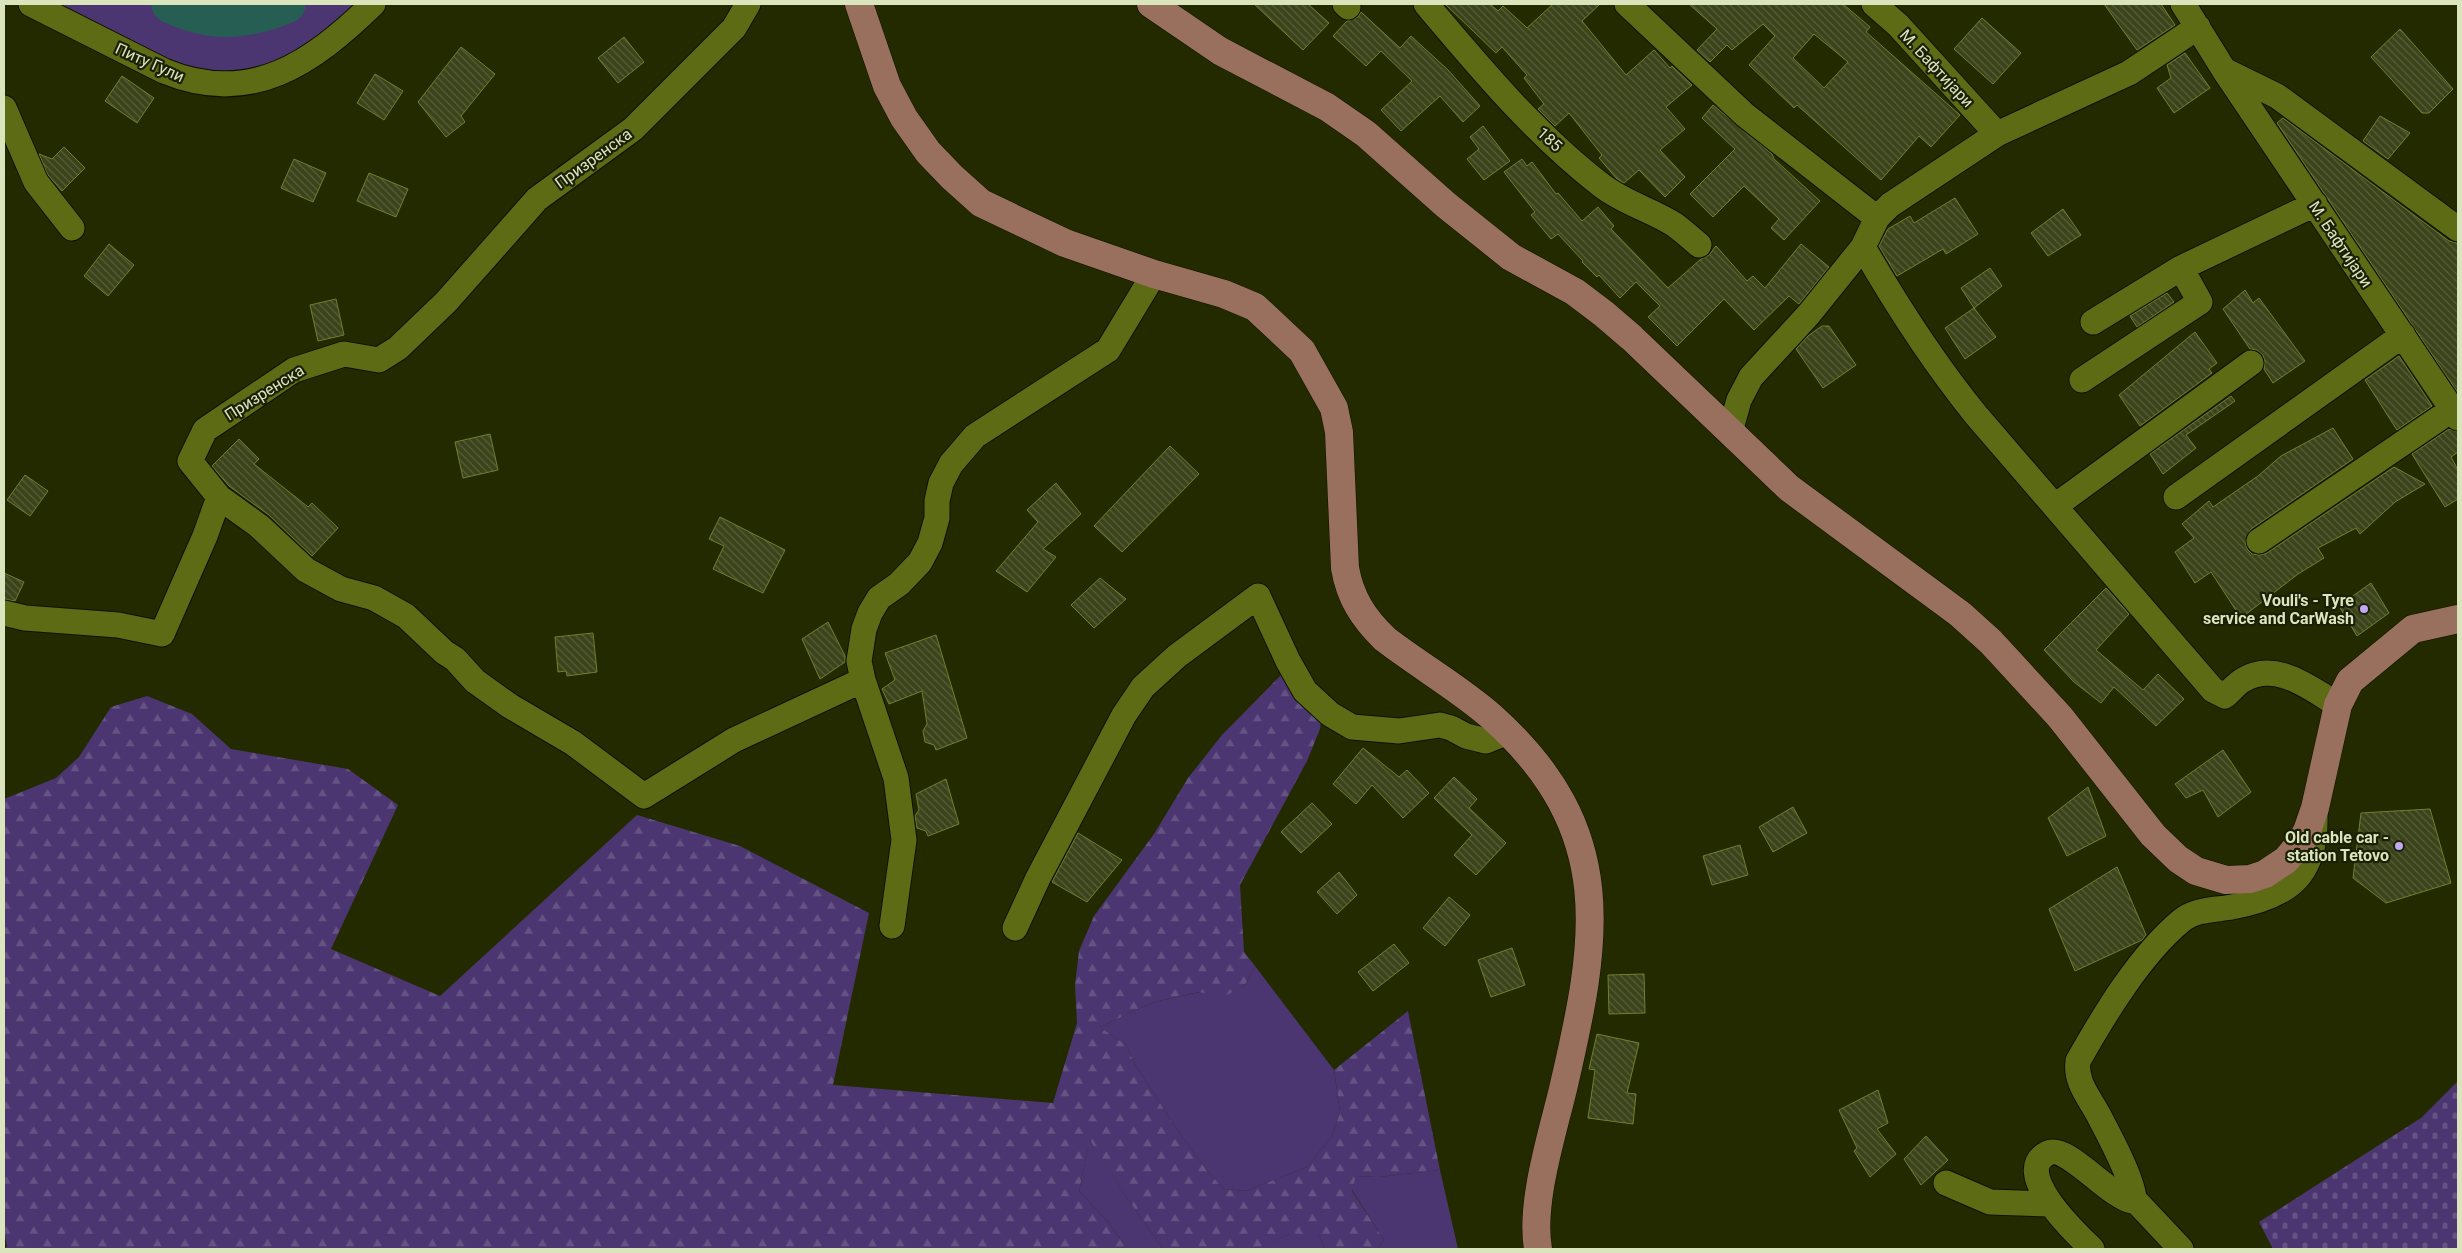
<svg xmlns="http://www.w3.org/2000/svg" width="2462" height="1253" viewBox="0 0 2462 1253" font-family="Roboto,sans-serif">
<defs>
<pattern id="forest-firs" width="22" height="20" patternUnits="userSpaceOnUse" patternTransform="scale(1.25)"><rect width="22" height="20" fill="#4c3671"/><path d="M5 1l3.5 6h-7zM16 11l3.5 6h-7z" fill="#655383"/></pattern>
<pattern id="cemetery-stones" width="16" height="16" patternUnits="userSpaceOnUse" patternTransform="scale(1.25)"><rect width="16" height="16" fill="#4c3671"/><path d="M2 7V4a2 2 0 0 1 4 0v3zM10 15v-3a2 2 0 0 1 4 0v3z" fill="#655383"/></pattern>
<pattern id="building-back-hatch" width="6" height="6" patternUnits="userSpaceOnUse" patternTransform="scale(1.25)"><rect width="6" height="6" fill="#3b431b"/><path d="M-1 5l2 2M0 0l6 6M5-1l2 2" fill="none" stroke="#575e3a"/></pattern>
</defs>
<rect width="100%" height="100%" fill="#232a00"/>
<path fill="#4c3671" d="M31,4H171L210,18H235L268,11L286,4H373L322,50L215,84Z
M1255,966L1334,1070L1340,1112L1332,1136L1307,1167L1246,1191L1224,1189L1209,1173L1180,1134L1136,1066L1126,1045L1100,1027L1154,1002L1200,992L1223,996L1245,985Z
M1090,1139L1127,1198L1163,1249H1127L1108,1222L1079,1191Z
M1440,1170L1458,1249H1377L1384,1240L1352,1190L1356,1176L1378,1177Z
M1290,1234H1318L1325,1249H1268L1263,1245Z"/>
<path fill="url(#forest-firs)" d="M1284,672L1321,721L1320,729L1307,761L1240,885L1244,952L1255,966L1245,985L1223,997L1199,992L1154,1002L1100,1027L1126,1045L1136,1066L1180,1134L1209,1173L1224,1189L1246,1191L1307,1167L1332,1136L1340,1112L1334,1070L1408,1011L1440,1170L1378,1177L1356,1176L1352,1191L1384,1240L1377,1249H1325L1318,1234H1290L1264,1245L1268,1249H1163L1127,1198L1090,1140L1079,1191L1108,1222L1127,1249H5L7,1246L4,1232V799L56,778L79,757L111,707L147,696L192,714L231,749L348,769L398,805L331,949L440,996L637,815L740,846L869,913L833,1085L1053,1103L1077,1023L1075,985L1079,951L1094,916L1154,834L1188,778L1222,735Z"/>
<path fill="url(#cemetery-stones)" d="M2458,1081V1249H2273L2259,1222L2421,1118Z"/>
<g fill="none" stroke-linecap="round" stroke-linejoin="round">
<path stroke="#275e54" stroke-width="39" d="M171,4C211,23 245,21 286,4"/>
</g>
<path fill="url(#building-back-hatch)" stroke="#70802e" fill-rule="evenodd" d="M1254,4H1308L1329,23L1303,50Z
M1445,4H1490L1498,11L1503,6L1527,28L1553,4H1600L1582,21L1626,75L1654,50L1670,68L1672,66L1692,85L1666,107L1685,129L1660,150L1685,177L1665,197L1639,170L1624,183L1617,179L1599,158L1602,155L1569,113L1555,126L1538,109L1544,104L1524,78L1527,75L1502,47L1496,53Z
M1689,4H1843L1870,27L1866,32L1960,115L1931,147L1919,136L1881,180L1797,105L1794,108L1749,65L1775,36L1763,24L1732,50L1727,45L1710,62L1697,50L1717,29ZM1814,34L1848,62L1824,88L1793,58Z
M2104,4H2161L2175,25L2137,50Z
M1361,12L1400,48L1411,36L1448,70L1480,106L1463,122L1440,96L1401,131L1381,110L1412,81L1381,51L1366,66L1333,36L1347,21L1358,17Z
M1982,18L2021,53L1993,84L1954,49Z
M2400,29L2453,89L2429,113H2422L2371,57Z
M624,37L644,62L618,83L598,58Z
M461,47L495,74L461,116L465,122L446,137L418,102Z
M2185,53L2210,88L2174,113L2157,88L2171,78L2167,65Z
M375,74L403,91L384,120L357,103Z
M122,76L154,98L137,123L105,101Z
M1713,105L1772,154L1774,159L1820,201L1784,240L1771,228L1779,219L1744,186L1713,217L1690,194L1735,149L1702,118Z
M2380,116L2410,133L2388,159L2363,141Z
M2283,118L2449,241L2458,243V393L2277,123Z
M1483,126L1510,161L1484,180L1467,159L1479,149L1470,137Z
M64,147L85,168L62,191L48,175L39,154L52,159Z
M294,159L326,173L313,202L281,188Z
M1522,159L1527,166L1532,162L1556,194L1558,193L1582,221L1598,207L1614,226L1611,229L1668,288L1701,259L1709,255L1716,246L1747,281L1753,276L1765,288L1801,244L1829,267L1799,304L1789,296L1754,330L1724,299L1677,346L1648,317L1660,306L1636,282L1620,298L1599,275L1597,277L1582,262L1583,261L1558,234L1551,239L1531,215L1535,212L1504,172Z
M369,173L408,189L396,217L357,201Z
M1955,198L1978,234L1946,254L1943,249L1897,276L1879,246L1888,229L1910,216L1914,223Z
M2063,209L2081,235L2048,256L2031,233Z
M109,244L134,265L108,296L84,276Z
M1990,268L2002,286L1974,308L1961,288Z
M2245,290L2253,303L2259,298L2305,361L2273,383L2264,369L2265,362L2263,355L2257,350L2250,349L2223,309Z
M2167,293L2174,302L2137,327L2130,316Z
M336,299L344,335L318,341L310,305Z
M1974,308L1996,337L1965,359L1945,328Z
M1822,326H1829L1856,365L1823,388L1796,349L1808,336Z
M2195,332L2217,363L2209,369L2212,373L2140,426L2119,395Z
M2399,356L2432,406L2397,430L2365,380Z
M2231,396L2235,401L2186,435L2196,448L2163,474L2150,454Z
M2333,428L2353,459L2251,529L2245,542L2247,549L2252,554L2260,555L2267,553L2394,467L2425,484L2395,502L2360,534L2356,528L2318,548L2324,558L2298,574L2241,618L2211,572L2195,583L2175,552L2194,538L2182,524L2209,501L2213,507L2258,476L2281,456Z
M2449,429L2458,432V452L2451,457L2458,470V499L2445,507L2412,454Z
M490,434L498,470L463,478L455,442Z
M239,439L259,459L254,464L308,507L312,503L338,528L312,556L269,515L229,486L212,466Z
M1170,446L1199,474L1122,552L1094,526Z
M25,475L48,491L30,516L7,500Z
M1056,483L1081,514L1043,549L1056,557L1027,592L996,571L1038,522L1027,510Z
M720,517L785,550L763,593L713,569L724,546L709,539Z
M4,573L24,582L15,601L4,599Z
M1100,578L1126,599L1094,628L1071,605Z
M2371,583L2389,613L2357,636L2339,606Z
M2106,588L2129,614L2096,650L2143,690L2158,674L2184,699L2156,726L2114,687L2101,703L2074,682L2044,650Z
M828,622L845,656V662L820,679L802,639Z
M593,633L597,672L567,676L566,671L558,672L555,637Z
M936,635L967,738L936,750L934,745L925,742L923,731L927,724L922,691L889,704L882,689L895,680L885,653Z
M1363,748L1399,777L1407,770L1429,793L1403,818L1372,785L1356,804L1333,784Z
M2223,750L2251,792L2218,817L2203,790L2186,798L2175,784Z
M1454,777L1477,799L1469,808L1506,843L1476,875L1454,855L1472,835L1434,798Z
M946,779L959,824L928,836L926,831L917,828L915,816L919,810L916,794Z
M2088,787L2106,836L2067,856L2048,818Z
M1312,803L1332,824L1301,853L1281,832Z
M1793,807L1807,833L1773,852L1759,827Z
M2430,809L2451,883L2386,903L2353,878L2361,813Z
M1078,833L1122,860L1087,902L1052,882Z
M1740,845L1748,875L1712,885L1703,856Z
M2117,867L2146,935L2142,940L2075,971L2049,909Z
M1339,872L1357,895L1337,914L1317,892Z
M1449,897L1470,915L1445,946L1423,928Z
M1394,944L1409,963L1373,991L1358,972Z
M1512,948L1525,985L1491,997L1478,960Z
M1644,974L1645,1013L1609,1014L1608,975Z
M1597,1034L1639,1043L1627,1093L1636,1094L1633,1124L1588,1118L1595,1070L1589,1069Z
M1878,1090L1888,1123L1877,1129L1896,1154L1870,1177L1854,1151L1857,1148L1839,1110Z
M1926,1136L1948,1160L1921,1185L1904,1159Z"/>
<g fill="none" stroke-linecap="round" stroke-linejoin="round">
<g stroke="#0d1200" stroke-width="27">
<path id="minor" d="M31,4L164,71C251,107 312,63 373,4
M1345,4L1348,7
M1426,4C1480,68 1535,134 1601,185C1624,203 1652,210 1675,225C1683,231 1691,238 1699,245
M1627,4L1745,115L1877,218
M1874,4L1898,25L1997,134
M2183,4L2224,70L2458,418
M2226,71L2277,96L2458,229
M4,108L36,182L72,228
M1863,247C1897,306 1933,362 1976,415L2213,690L2225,696C2231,691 2236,684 2243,680C2276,660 2310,688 2338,705
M2093,322L2181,268L2315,204
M2082,380L2200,302L2181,268
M1730,432L1739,400L1751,377L1809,314L1863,247L1877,218L1890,205L1997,134L2129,73L2198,27
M219,497L259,526L306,570L341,589L374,598L406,616L444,652L455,659L475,681L510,706L573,743L644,796L734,740L863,680
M2176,497L2403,335
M2055,506L2251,363
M2259,541L2453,409
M4,613L25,618L118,625L162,634L205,536L219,497L190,461L205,430L294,370L344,354L379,360L398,348L446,302L537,199L633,129L734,28L748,4
M892,926L904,840L896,778L863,680L859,661L864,629L870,613L879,598L899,584L920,562L930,543L937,518V501L941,483L951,464L975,436L1108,350L1154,274
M1015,928L1038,878L1124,715L1143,687L1177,656L1258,596L1288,661L1305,691L1330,714L1352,727L1399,731L1440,725L1451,728L1466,736L1486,741L1508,732
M1946,1183L1990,1202L2050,1204
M2134,1199L2181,1249
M2092,1249C2079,1236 2009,1172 2048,1153C2067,1144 2108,1196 2132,1201L2134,1199C2133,1179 2108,1133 2098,1114C2089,1097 2075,1082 2078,1061C2104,1015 2140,955 2181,921C2195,909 2215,910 2232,907C2290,896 2317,875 2315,814"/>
</g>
<g stroke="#0d1200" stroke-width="29">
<path id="major" d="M859,4L887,86L904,118L928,152L952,177L981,203L1065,243L1154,274L1224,294L1255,307L1302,351L1334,408L1339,432L1345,568C1350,597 1363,618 1385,639C1420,666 1459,688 1492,717C1619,831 1598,939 1563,1089C1552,1135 1530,1203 1538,1249
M1151,4L1220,51L1327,107L1366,134L1446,205L1511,257L1575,292L1604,314L1632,338L1789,488L1960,614L1991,642L2060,717L2153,835L2178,859L2196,871L2226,880L2250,879L2265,874L2286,860L2301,842L2307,831L2315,808L2338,705L2350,681L2413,629L2458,619"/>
</g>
<use href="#minor" stroke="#5d6b15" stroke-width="25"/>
<use href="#major" stroke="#98705d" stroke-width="28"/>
</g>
<g fill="#c1a8f3" stroke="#1a1f06" stroke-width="2">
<circle cx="2364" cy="609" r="5"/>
<circle cx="2399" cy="846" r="5"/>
</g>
<g text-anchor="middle" stroke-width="4.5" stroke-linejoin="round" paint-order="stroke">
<g font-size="16" fill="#dbe5bd" stroke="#1a1f06">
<text transform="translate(150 62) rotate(24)" y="6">Питу Гули</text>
<text transform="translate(1937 68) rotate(47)" y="6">М. Бафтијари</text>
<text transform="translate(1550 139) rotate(42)" y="6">185</text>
<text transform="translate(593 158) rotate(-36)" y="6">Призренска</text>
<text transform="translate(2341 244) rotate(56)" y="6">М. Бафтијари</text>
<text transform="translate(264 392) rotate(-32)" y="6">Призренска</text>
</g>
<g font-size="16" font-weight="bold" fill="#dbe5bd" stroke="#1a1f06" text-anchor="end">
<text x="2354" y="606">Vouli's - Tyre<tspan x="2354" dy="18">service and CarWash</tspan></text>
<text x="2389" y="843">Old cable car -<tspan x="2389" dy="18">station Tetovo</tspan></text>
</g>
</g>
<rect width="2462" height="1253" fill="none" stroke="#dbe5bd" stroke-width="10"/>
</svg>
